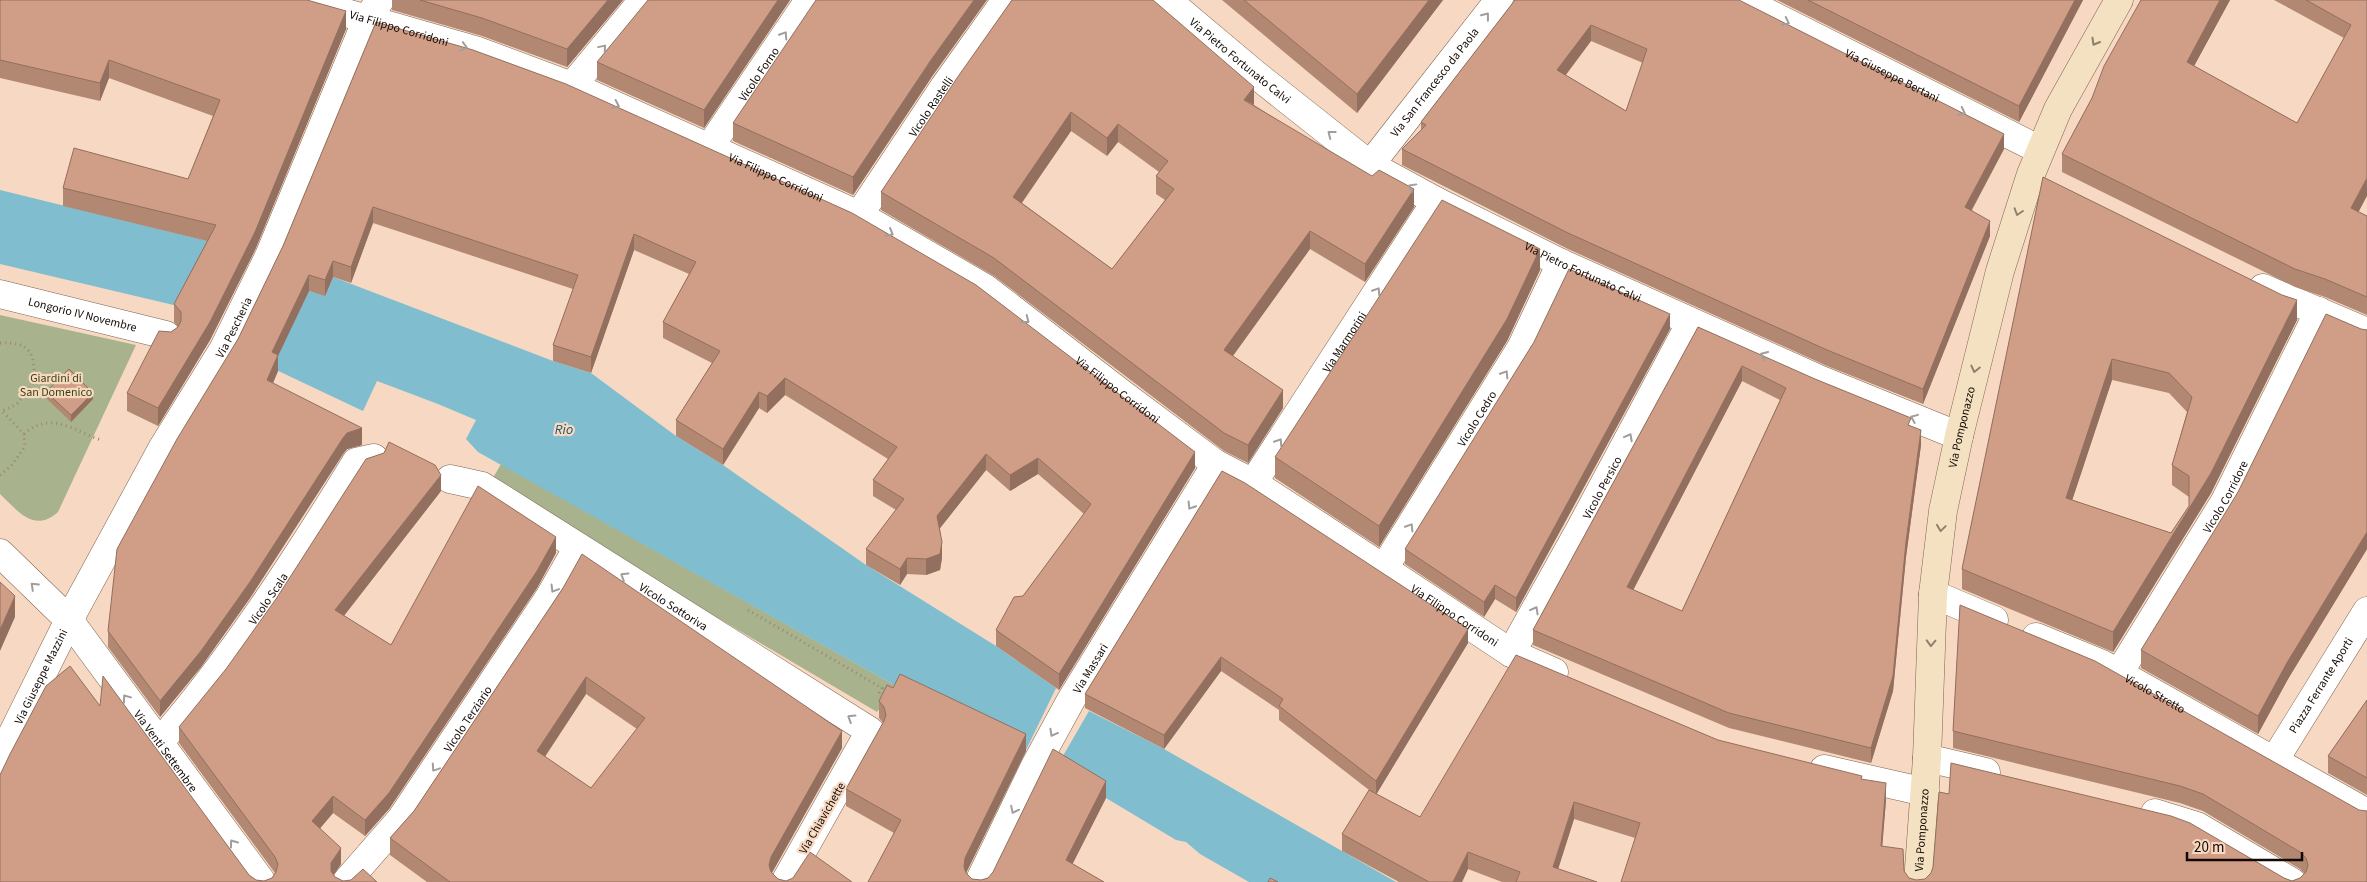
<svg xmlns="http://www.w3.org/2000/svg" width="2367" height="882" viewBox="0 0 2367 882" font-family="'Source Sans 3',sans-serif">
<rect width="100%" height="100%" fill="#f7d9c3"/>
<path fill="#a8b38e" d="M0,315L136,345L58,512C34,534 17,510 0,494Z
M501,464L896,686L877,712L490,483Z"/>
<path fill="#7fbdcf" d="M0,190L216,243L182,307L0,264Z
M333,277L553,361L591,373L676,436L723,465L866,565L996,646L1056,688L1026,750L896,686L478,452L466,439L476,420L438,404L377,381L363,411L272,368L309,291L325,295Z
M1089,711L1164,749L1396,882H1249L1200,854L1186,842L1176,840L1056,768Z"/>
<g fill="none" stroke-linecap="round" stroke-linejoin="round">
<g stroke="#7e634f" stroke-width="29">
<g id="pedestrian">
<path id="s1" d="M859,215L944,87L1006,0"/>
<path id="s2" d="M0,294L166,335"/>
<path id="s3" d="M69,620L163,447L224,348L269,256L367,19L380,0"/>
</g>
</g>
<g stroke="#7e634f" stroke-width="29">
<g id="minor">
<path id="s4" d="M301,0L478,51L572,86L859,215L985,288L1121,393L1216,464L1253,483L1321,527L1511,653L1554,672"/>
<path id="s5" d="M1167,0L1255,74L1370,165L1436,201L1561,263L1821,380L1959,436"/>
<path id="s6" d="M1742,0L2040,150"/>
<path d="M572,86L643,0"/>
<path id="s7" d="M709,148L809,0"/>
<path id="s8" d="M1370,165L1499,0"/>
<path d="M2263,288L2367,332"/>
<path id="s9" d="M450,479L482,486L870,731L785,882"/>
<path id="s10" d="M1253,483L1436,201"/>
<path id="s11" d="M1384,568L1521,348L1561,263"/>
<path d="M1933,594L1994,620"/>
<path id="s12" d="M2036,637L2102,664L2367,813"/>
<path id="s13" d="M1511,653L1579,531L1691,322"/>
<path id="s14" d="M2119,673L2225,501L2319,311"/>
<path id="s15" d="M159,743C234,656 296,560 356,462L374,458"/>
<path d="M1927,758L1986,772"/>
<path id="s16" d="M0,759L69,620"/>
<path id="s17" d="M2274,761L2367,611"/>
<path d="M1824,769L1925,792"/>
<path d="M2155,813L2197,826L2292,882"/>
<path id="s18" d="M346,882L401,819L550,596L578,547"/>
<path id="s19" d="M979,882L1035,766L1071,700L1216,464"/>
</g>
</g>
<g stroke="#7e634f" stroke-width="29">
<g id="tertiary">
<path id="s20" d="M0,553L69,620L262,882"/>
</g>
</g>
<g stroke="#7e634f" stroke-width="29">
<g id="secondary">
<path id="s21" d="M1918,882L1927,758L1933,594L1943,511L1959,436L2000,271L2031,174L2058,109L2119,0"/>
</g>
</g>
<path stroke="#9b8576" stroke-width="3" stroke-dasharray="1 4" stroke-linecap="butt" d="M0,343C31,341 34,354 35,381L17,404L0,412
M24,434C52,410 73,431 101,440
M0,475L13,464L25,446L24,434L2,411
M748,610L882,688L878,695"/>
<use href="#pedestrian" stroke="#fff" stroke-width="28"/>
<use href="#minor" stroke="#fff" stroke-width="28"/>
<use href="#tertiary" stroke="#fff" stroke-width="28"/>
<use href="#secondary" stroke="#f3e1c1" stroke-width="28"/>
</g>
<path fill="#b38873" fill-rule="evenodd" d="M0,0L346,29L255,250L210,340L158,426L127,411V393L171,332L178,327L174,322V304L207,241L63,206V188L188,179L213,116L109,78L100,101L0,78Z
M392,0H623L567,67L482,36L392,10Z
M790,0L704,128L597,80V62Z
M1012,0L1254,105L1414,207L1365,282L1310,249L1233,356L1283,408L1248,463L1224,451L994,276L881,210V192ZM1071,131L1107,156L1118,142L1159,172L1156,176V194L1165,200L1112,269L1022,203Z
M1222,0H1443L1357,113Z
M1515,0L2004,149L1972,210L1990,236L1923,404L1827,366L1568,249L1402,165V149L1421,130V122ZM1591,41L1643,63L1626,111L1566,75Z
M1777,0H2083L2019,122Z
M2141,0H2230L2194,66L2297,123L2344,38L2274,0H2367L2359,212L2367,216V315L2325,297L2295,287L2062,172V154L2092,98Z
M376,22L1195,468L1059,690L996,646V630L1023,596L1084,514L1038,474L1010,491L986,470L940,528L942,558L940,570L926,575L907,574L900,585L866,565V549L896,510L873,496V480L888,459L785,395L767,413L759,408L723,465L676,436V420L712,363L663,338V322L689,274L634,250L591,373L553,361V345L573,289L373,223L351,283L333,277L325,296L309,291L278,356V371L273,383L362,445L347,449L343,454L250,598L201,667L160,717L108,647V631L238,339L283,246Z
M931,78L853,195L733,141V123Z
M2043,177L2297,320L2211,493L2113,652L1962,589V569ZM2112,380L2169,393L2187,412L2172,465V485L2189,497V506L2171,533L2072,500Z
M1540,270L1507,341L1379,547L1275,478V457Z
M1698,327L1911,426L1921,445L1906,557L1893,691L1871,763L1729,728L1533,645V630ZM1742,381L1780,400L1682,611L1633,590Z
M1670,329L1516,612L1495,599L1484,617L1405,564V549Z
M2361,329L2367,330V549L2288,679L2258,734L2141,668V650Z
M46,392L93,399L71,422L46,398Z
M1222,471L1468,643L1376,794L1420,817L1718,740L1862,779L1886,800L1882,846L1909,878L1916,880L2284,878L2292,881L2300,878L2305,874L2300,869L2203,811L2180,803L1953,748V731L1960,605L2367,882H1621L1635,838L1574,819L1558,869L1597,882H1502L1468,869L1462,882H1399L1342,851V834L1369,790L1279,720V710L1221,671L1164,749L1085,708V694Z
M441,491L344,616L391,645L556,553L537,588L389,809L365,836L333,813L320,828L341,864L334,875L335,877L343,881L377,882H0L100,706L249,875L256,880L264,881L272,878L275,873L179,743V727Z
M563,588L842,748L772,873L778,879L786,881L852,882H427L390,855V838L414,811ZM586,694L637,729L591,788L545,757Z
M893,688L1026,751L966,873L972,879L981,880L988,878L1106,798L1072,864L1104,882H868L894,833L846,806V789L883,723L879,718V701Z
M2367,700V795L2328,773V756Z"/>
<path fill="#926f5e" d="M608,0H623L567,67V49Z
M778,0H790L704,128V110Z
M974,0H987L931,78L853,195V177L931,60Z
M1429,0H1443L1357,113V94Z
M2075,0H2083L2019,122V106Z
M2220,0H2230L2187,79V62Z
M346,11V29L255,250L210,340L158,426V408Z
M1591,25V41L1557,86V70Z
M109,60V78L100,101V83Z
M1254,87V105L1244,100Z
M1071,112V131L1013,215V197Z
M1118,124V142L1107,156V138Z
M2004,134V149L1965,222V207Z
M2367,178V196L2351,226V208Z
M1414,189V207L1365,282V264Z
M373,207V223L351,283V267Z
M1990,221V236L1923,404V389Z
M1310,231V249L1224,368V350Z
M634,234V250L591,373V357Z
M1540,249V270L1507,341L1379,547V526Z
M333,261V277L325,296V280Z
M309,275V291L278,356V371L267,397V380L272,352Z
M2297,300V320L2211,493L2113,652V632L2211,473Z
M1670,314V329L1516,612V598Z
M2112,359V380L2066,519V498Z
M1742,366V381L1627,602V587Z
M785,378V395L767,413V396Z
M1283,390V408L1248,463V445Z
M759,392V408L723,465V449Z
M93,393V399L71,422V415Z
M362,428V445L347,449L343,454L250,598L201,667L160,717V701L343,438L347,433Z
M1921,430V445L1906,557L1893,691L1871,763V748L1906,542Z
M1195,452V468L1059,690V674Z
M986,454V470L937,532V516Z
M1038,458V474L1010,491V475Z
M441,475V491L335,627V610Z
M2367,532V549L2288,679L2258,734V716L2288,661Z
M556,537V553L537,588L389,809L365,836V820Z
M942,542V558L940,570L926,575V559Z
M907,558V574L900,585V569Z
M1495,585V599L1484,617V602Z
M15,596V617L0,651V630Z
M1468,629V643L1376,795V781Z
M1221,657V671L1164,749V735Z
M586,677V694L537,768V751Z
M842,731V748L771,874L769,865L771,857Z
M1026,734V751L965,875L964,867L965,858Z
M1106,781V798L1066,877V860Z
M1886,783V800L1881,863V846Z
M333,796V813L312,838V821Z
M1574,802V819L1554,882L1553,867Z
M341,848V864L331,879V863Z
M1468,852V869L1462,882H1453Z"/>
<path fill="#d09e86" stroke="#926f5e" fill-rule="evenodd" d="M0,0H307L346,11L255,232L210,322L158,408L127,393L159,331L171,332L178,327L181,321V312L174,304L216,225L63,188L74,148L188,179L220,100L109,60L100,83L0,60Z
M420,0H608L567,49L482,18Z
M648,0H778L704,110L597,62Z
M816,0H974L931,60L853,177L733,123Z
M1012,0H1153L1254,87L1244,100L1372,176L1379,170L1414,189L1365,264L1310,231L1224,350L1283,390L1248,445L1224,433L994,258L881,192L957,78ZM1071,112L1107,138L1118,124L1168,161L1156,176L1174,189L1112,269L1013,197Z
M1244,0H1429L1357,94Z
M1515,0H1739L2004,134L1965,207L1990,221L1923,389L1827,350L1568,233L1402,149L1426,125L1421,122ZM1591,25L1647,49L1626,111L1557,70Z
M1808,0H2075L2019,106Z
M2141,0H2220L2187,62L2297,123L2351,25L2306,0H2367V178L2351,208L2367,216V297L2325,279L2295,269L2062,154L2092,98L2104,66Z
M376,22L473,50L566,84L852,213L976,285L1195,452L1059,674L996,630L1014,597L1023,596L1091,504L1038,458L1010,475L986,454L937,516L942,542L940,554L926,559L907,558L900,569L866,549L904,499L873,480L897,447L785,378L767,396L759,392L723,449L676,420L720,351L663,322L696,262L634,234L591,357L553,345L578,275L373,207L351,267L333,261L325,280L309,275L272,352L278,355L267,380L362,428L347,433L343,438L250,582L201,651L160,701L108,631L117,549L177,439L238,339L283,246Z
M2043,177L2282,295L2297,300L2211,473L2113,632L1962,569ZM2112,359L2169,373L2192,397L2172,465L2189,476V506L2171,533L2066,498Z
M1442,200L1540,249L1507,319L1379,526L1275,457Z
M1569,269L1670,314L1516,598L1495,585L1484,602L1405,549L1534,342Z
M2326,314L2361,329L2367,330V532L2288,661L2258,716L2141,650L2238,492Z
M1698,327L1815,379L1911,418L1908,425L1921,430L1906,542L1893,676L1871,748L1729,713L1533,630ZM1742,366L1786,388L1682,611L1627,587Z
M69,369L93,393L71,415L46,392Z
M389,442L435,465L441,475L335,610L391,645L478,486L556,537L537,571L389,793L365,820L333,796L312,821L341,848L331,863V871L335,877L343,881L351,880L363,869L377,882H0V775L10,754L46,686L70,666L100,706L103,676L249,875L256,880L264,881L272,878L276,872L278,864L275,857L179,727L226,669L276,599L366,459L384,453Z
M1222,471L1245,483L1468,629L1376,781L1279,706L1283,699L1221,657L1164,735L1085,694Z
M582,554L842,731L771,857L769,865L771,872L778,879L786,881L793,878L810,852L852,882H450L390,838L414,811L563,588ZM586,677L645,718L591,788L537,751Z
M0,582L15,596L0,630Z
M1960,605L2095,661L2359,810L2367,811V882H1621L1640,823L1574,802L1553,867L1597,882H1516L1520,872L1468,852L1453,882H1429L1342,834L1369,790L1420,817L1516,655L1718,740L1862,776L1861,779L1886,783L1881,846L1903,849L1904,871L1909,878L1916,880L1925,879L1931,873L1933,867L1939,792L1949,794L1951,763L2171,816L2190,823L2284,878L2292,881L2300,878L2306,872L2308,865L2306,858L2300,852L2203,794L2180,786L1953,731Z
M900,674L1026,734L965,858L964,867L966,873L972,879L981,880L988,878L993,872L1053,749L1106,781L1066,860L1104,882H868L901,820L846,789L884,721L886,715L884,707L879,701L887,685L893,688Z
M2367,700V778L2328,756Z
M1270,878L1278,882H1268Z"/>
<defs><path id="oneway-chevron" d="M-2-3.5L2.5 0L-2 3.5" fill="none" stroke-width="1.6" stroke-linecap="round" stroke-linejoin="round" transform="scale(1.25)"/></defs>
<g stroke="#a19d9b">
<use href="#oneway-chevron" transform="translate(1486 16) rotate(-52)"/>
<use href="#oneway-chevron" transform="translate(1786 22) rotate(27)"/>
<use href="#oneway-chevron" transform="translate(784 35) rotate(-57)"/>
<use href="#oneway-chevron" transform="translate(464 47) rotate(16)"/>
<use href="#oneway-chevron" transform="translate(603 48) rotate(-50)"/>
<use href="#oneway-chevron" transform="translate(616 105) rotate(25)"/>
<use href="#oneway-chevron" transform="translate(1962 112) rotate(27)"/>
<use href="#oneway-chevron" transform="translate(1331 134) rotate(-142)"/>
<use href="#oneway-chevron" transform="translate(1412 187) rotate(-151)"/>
<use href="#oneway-chevron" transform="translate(890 233) rotate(30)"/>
<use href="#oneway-chevron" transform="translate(1377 291) rotate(-57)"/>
<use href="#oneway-chevron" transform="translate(1026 320) rotate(38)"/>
<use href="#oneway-chevron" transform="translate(1764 355) rotate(-156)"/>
<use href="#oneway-chevron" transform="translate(1505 374) rotate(-58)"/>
<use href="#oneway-chevron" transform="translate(1914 418) rotate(-158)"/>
<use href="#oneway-chevron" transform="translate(1629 437) rotate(-62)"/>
<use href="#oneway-chevron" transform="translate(1279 442) rotate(-57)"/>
<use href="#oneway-chevron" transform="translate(1191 506) rotate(122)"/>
<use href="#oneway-chevron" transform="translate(1410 527) rotate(-58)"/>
<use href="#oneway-chevron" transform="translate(624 576) rotate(-148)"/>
<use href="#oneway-chevron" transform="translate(34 586) rotate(-136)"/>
<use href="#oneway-chevron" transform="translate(554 589) rotate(121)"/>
<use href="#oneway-chevron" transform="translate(1535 610) rotate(-61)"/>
<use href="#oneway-chevron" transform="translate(126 698) rotate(-127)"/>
<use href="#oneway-chevron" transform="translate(851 718) rotate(-148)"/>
<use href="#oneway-chevron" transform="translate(1053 733) rotate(119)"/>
<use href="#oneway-chevron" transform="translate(435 768) rotate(124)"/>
<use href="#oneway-chevron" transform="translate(1014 810) rotate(116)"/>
<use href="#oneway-chevron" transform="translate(233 843) rotate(-126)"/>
</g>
<g stroke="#8e806c">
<use href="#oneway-chevron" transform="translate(2095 42) rotate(120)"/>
<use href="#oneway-chevron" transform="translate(2018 212) rotate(108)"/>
<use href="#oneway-chevron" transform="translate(1975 369) rotate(103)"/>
<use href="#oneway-chevron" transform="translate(1941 528) rotate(98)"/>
<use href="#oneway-chevron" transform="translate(1931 643) rotate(92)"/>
</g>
<g text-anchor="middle" stroke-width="4.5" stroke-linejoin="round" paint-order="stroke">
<g font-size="12" fill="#130904" stroke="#f7d9c3">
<text dy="4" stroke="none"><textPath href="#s4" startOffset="102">Via Filippo Corridoni</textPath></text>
<text dy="4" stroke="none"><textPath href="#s5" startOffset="95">Via Pietro Fortunato Calvi</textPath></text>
<text dy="4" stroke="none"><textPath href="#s7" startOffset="89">Vicolo Forno</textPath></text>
<text dy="4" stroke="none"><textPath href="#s6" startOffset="168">Via Giuseppe Bertani</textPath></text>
<text dy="4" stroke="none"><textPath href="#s8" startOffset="105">Via San Francesco da Paola</textPath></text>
<text dy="4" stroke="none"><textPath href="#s1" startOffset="130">Vicolo Rastelli</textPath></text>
<text dy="4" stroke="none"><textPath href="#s4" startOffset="508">Via Filippo Corridoni</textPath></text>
<text dy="4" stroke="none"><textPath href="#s5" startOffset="500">Via Pietro Fortunato Calvi</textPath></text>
<text dy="4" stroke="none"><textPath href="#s2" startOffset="85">Longorio IV Novembre</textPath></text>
<text dy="4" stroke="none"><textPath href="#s3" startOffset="336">Via Pescheria</textPath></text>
<text dy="4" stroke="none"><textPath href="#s10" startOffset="168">Via Marmorini</textPath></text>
<text dy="4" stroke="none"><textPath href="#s4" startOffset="912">Via Filippo Corridoni</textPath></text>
<text dy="4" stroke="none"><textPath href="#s11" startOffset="176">Vicolo Cedro</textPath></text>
<text dy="4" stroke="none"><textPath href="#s21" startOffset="458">Via Pomponazzo</textPath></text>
<text dy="4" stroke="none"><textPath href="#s13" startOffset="189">Vicolo Persico</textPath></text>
<text dy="4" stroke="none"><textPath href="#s14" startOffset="206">Vicolo Corridore</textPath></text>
<text dy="4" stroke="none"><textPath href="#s15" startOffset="181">Vicolo Scala</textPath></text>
<text dy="4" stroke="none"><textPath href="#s9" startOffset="259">Vicolo Sottoriva</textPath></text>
<text dy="4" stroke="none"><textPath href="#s4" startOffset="1318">Via Filippo Corridoni</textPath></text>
<text dy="4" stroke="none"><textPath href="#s19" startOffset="241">Via Massari</textPath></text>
<text dy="4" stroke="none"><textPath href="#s16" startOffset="92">Via Giuseppe Mazzini</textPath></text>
<text dy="4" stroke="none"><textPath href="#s17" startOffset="89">Piazza Ferrante Aporti</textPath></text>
<text dy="4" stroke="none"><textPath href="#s12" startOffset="132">Vicolo Stretto</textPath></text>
<text dy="4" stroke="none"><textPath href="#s18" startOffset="204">Vicolo Terziario</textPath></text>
<text dy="4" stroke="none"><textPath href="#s20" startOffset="259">Via Venti Settembre</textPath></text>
<text transform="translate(822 818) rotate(-60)" y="4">Via Chiavichette</text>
<text dy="4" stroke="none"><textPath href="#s21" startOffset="52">Via Pomponazzo</textPath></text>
</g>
<g font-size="12" fill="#39450d" stroke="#f7d9c3">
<text x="56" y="382">Giardini di<tspan x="56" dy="14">San Domenico</tspan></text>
</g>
<g font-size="14" font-style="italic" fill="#245866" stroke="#f7d9c3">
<text x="564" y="434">Rio</text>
</g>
</g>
<path d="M2187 852v8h115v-8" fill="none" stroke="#130904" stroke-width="2.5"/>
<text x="2194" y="852" font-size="15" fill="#130904" stroke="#f7d9c3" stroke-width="4" paint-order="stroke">20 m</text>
</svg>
